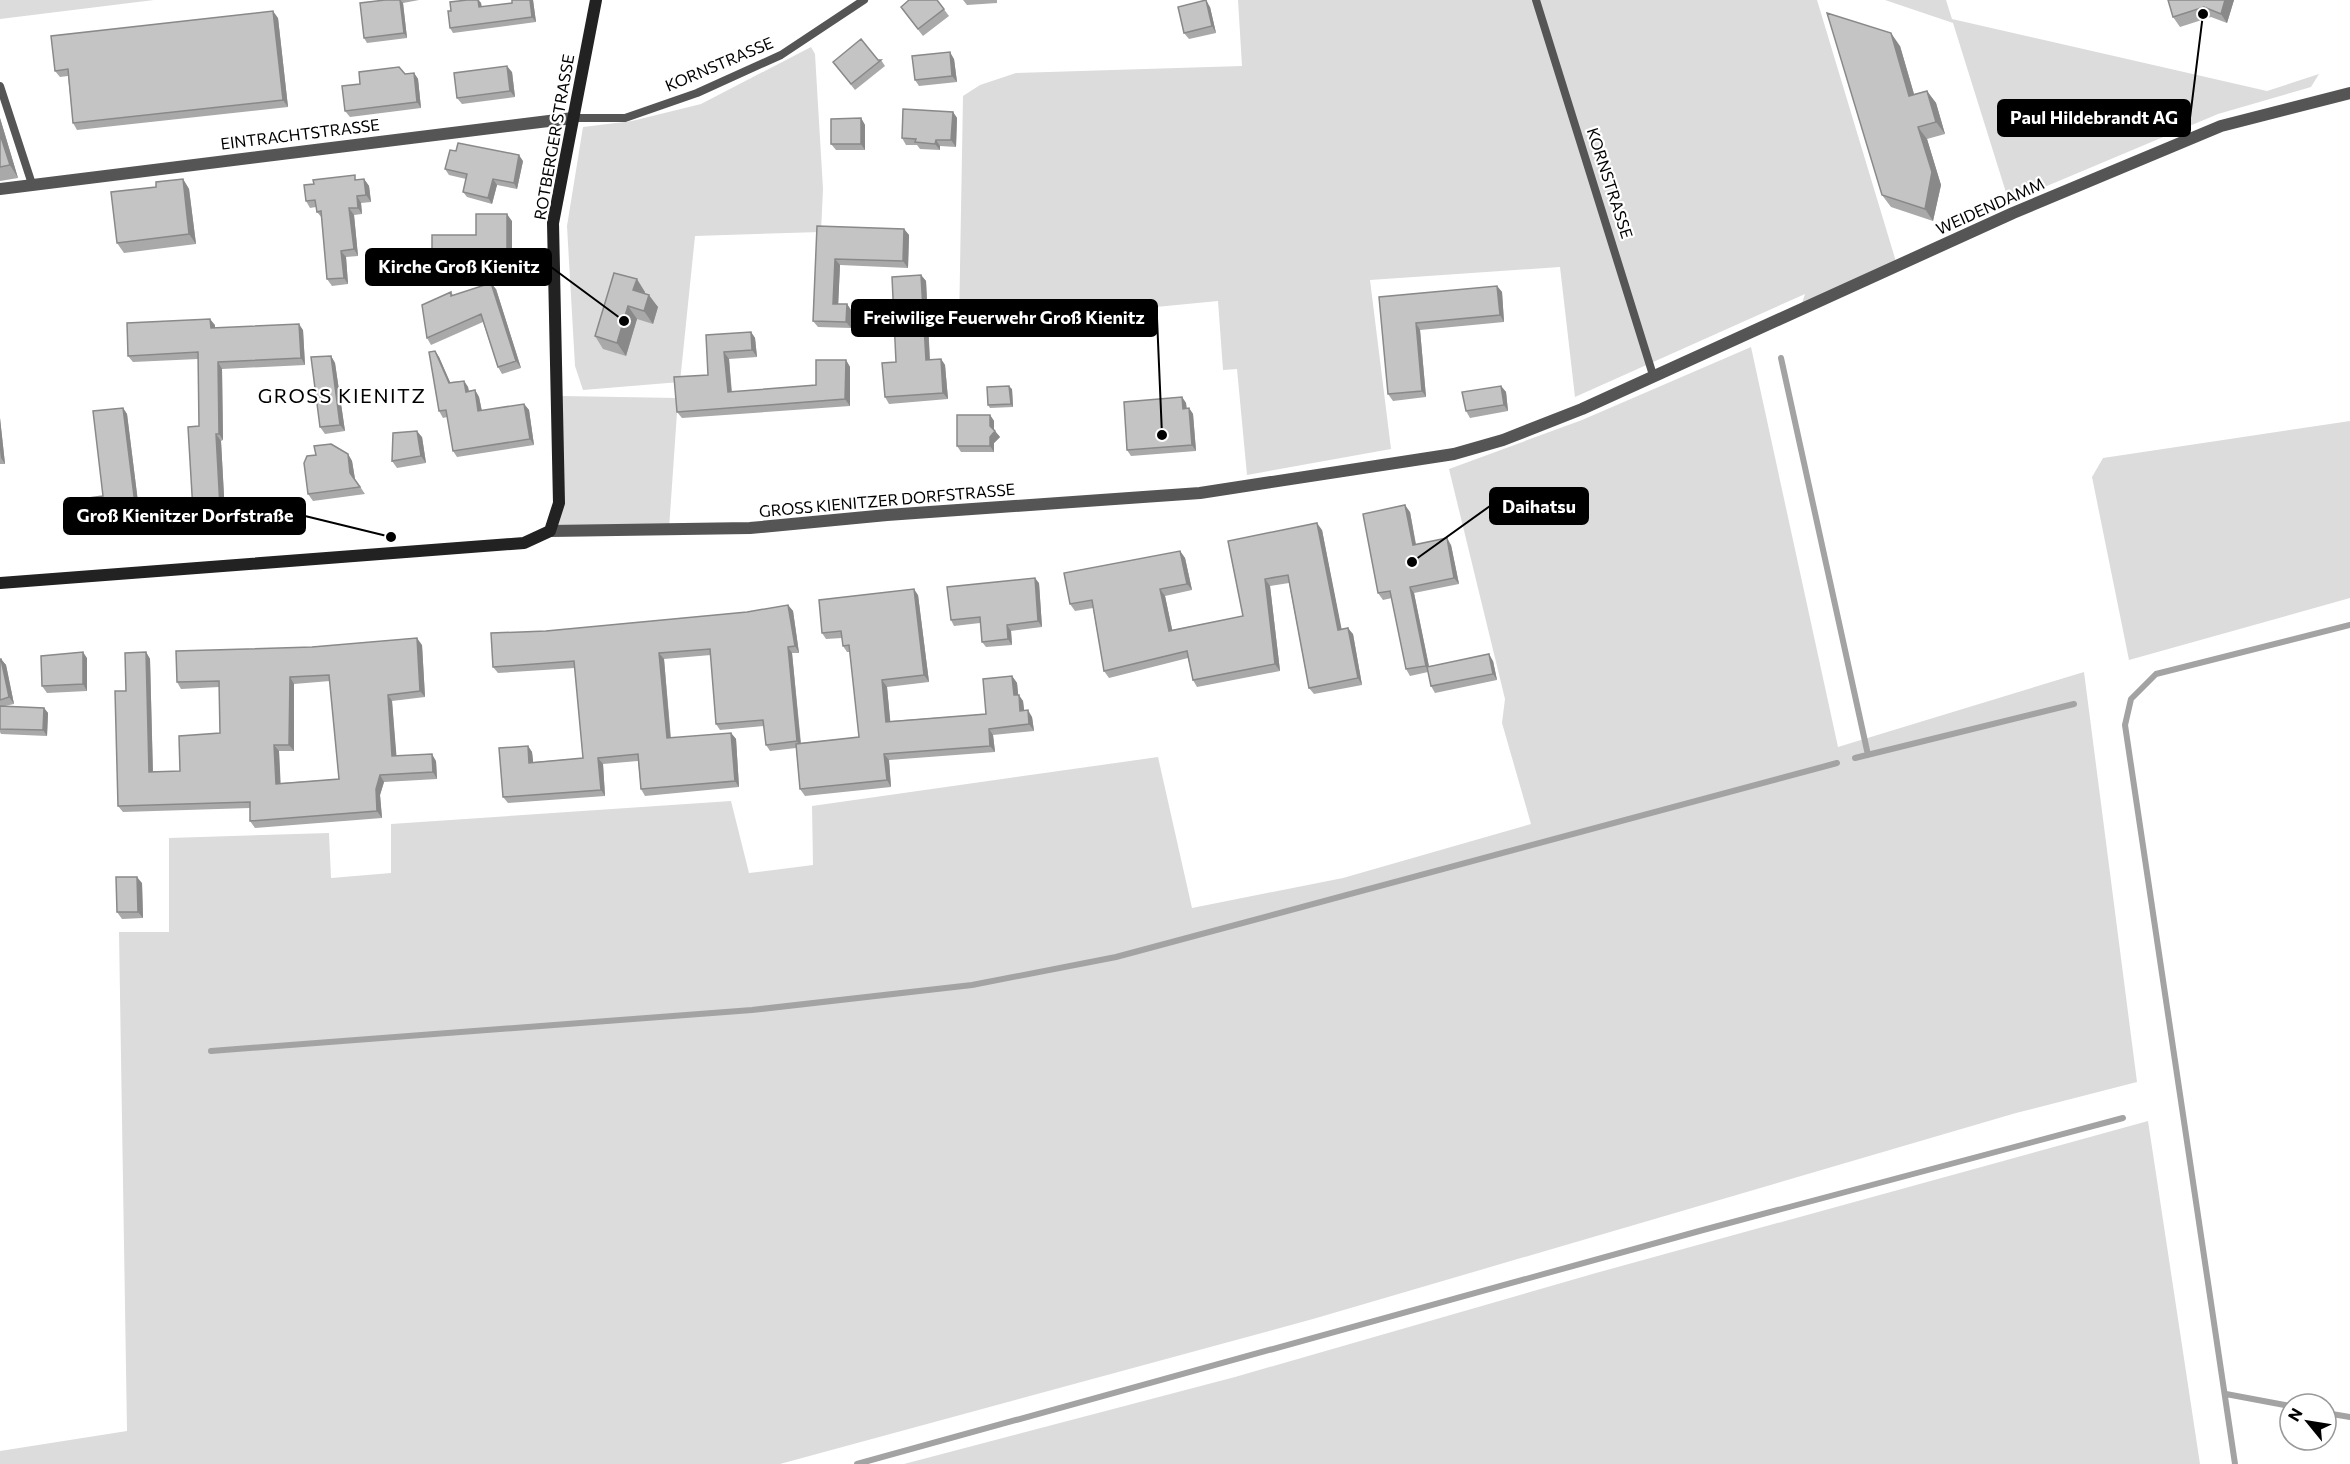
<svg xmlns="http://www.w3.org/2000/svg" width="2350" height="1464" viewBox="0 0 2350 1464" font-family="Commissioner,sans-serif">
<rect width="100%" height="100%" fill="#fff"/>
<path fill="#dcdcdc" d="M0,0H154L0,19Z
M1238,0H1817L1897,265L1800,309L1805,294L1575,397L1560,267L1370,280L1391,449L1247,475L1237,369L1223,370L1218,301L959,326L963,96L980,85L1016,73L1242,66Z
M1885,0H1946L1952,19L2267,91L2319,74L2311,87L2218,114L2009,202L1953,23Z
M811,47L815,54L823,189L821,232L695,236L680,382L583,390L575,366L567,226L583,127L632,121L701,104Z
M1751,347L1838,747L2084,672L2137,1082L2016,1113L1313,1319L780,1464H0V1451L127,1431L119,932H169V838L329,833L331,878L391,873V824L731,801L749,873L813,865L812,806L1158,757L1192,908L1343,878L1531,824L1502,723L1505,699L1449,469L1582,420Z
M561,396L678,398L669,529H558Z
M2350,421V598L2129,660L2092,477L2103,458Z
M2148,1121L2200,1464H904L1235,1377L1596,1273Z"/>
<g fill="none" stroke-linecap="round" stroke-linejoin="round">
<path stroke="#a3a3a3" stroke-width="6" d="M1781,358L1868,755
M1855,758L2074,704
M211,1051L752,1010L972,985L1116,957L1837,763
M2226,1394L2290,1406
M2326,1413L2350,1417
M857,1464L1703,1230L2123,1118
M2235,1464L2125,725L2131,699L2156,674L2350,625"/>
<path stroke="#555" stroke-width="8" d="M1536,0L1653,375
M0,86L32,184
M573,118H625L697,93L781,55L864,0"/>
<path stroke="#555" stroke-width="12" d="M0,189L573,118
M550,531L750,528L887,515L1200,493L1454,454L1503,440L1582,409L2013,213L2221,126L2350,93"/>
<path stroke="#222" stroke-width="12" d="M0,583L524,543L550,531L559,503L553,223L596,0"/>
</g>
<path fill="#a9a9a9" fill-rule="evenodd" d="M385,0H419L403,3L407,38L367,43L364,38Z
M467,0H479L481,3L482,7L512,3V0H533L536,22L453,33L450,28L451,11Z
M937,0L949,16L923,36L905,13Z
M963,0H997V3L967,5Z
M2168,0H2234L2227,23L2211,17L2180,27L2173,17Z
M1210,7L1216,33L1189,39L1184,33Z
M278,18L288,107L77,130L73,123L68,76L60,77L55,71Z
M1900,46L1914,94L1927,91L1936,103L1945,134L1927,139L1941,185L1933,221L1891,207L1882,195Z
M954,59L957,82L919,86L915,80Z
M881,60L885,66L855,90L833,62Z
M512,72L515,97L462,104L457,98Z
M414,73L418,79L421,108L350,117L345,111L360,84L405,74Z
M953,112L957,118L956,147L940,146V150L920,149L917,145H906L902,138Z
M0,118L18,178L0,181Z
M861,118L865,125V150H836L831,144Z
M523,161L517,189L497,185L492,204L467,197L463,192L466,179L449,175L445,169Z
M183,179L189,189L196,244L124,253L117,243L156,187Z
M364,179L369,186L371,202L361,203L362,214L354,215L358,256L346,257L348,284L332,286L327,279L322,218L317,212L316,207L310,208L306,201L358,180Z
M512,221V257H455V268H436L432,261L476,235Z
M817,226L904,229L909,235L908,268L840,265L838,304H847L851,310V328L818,327L813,321Z
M614,273L645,292V293L658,307L653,324L637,319L626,356L603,349L595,336Z
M921,275L926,281L930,360L941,359L945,365L948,399L889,404L885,397L896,362Z
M1497,286L1502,292L1504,322L1420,330L1426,397L1393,401L1388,394L1379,297Z
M496,289L521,368L502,374L498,367L483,322L431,345L427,338L451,292L453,295Z
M215,325V328L303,330L305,365L222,369L223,440L221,441L225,514L197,518L193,511L199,426L198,359L133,362L128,356Z
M751,332L755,338L757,357L729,359L732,392L816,385L846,360L850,367V406L682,418L677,412L708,375L706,335Z
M435,351L439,357L450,382L464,381L468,387L469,391L475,390L479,397L482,411L524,404L529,410L534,445L457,457L453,451L447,417L443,418L439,411Z
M331,356L335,363L345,431L325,434L320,427Z
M1501,386L1506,392L1508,411L1470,418L1466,411Z
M1012,389L1013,407L990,408L988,405Z
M1182,397L1186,403L1187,409L1189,408L1193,414L1196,451L1131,456L1127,450Z
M123,408L127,414L141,526L112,531L107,525V520L96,522L91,516L103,496Z
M990,415L994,421V430L1000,437L994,443V452H961L957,446Z
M0,418L5,464H0Z
M422,437L426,463L397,468L392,461Z
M348,454L352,461L355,479L365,494L313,501L308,494Z
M1410,512L1416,544L1451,545L1459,584L1414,593L1429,666L1493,661L1497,680L1435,693L1431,686L1428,672L1410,676L1406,669L1392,598L1383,600L1378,593Z
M1322,530L1341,629L1353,634L1362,685L1314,694L1309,688L1289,583L1270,586L1280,671L1197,687L1193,680L1188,658L1109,678L1104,671L1093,608L1075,611L1070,604L1180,551L1185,558L1192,590L1165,596L1172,630L1243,616L1228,541Z
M1039,583L1042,627L1011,631L1012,645L986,647L982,642L980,623L954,626L951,620Z
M918,595L929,682L887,687L890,721L986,714L1012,676L1017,683L1018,695L1023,701L1024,711L1032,717L1034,731L993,735L995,752L889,760L891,787L805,796L800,789L796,748L770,751L766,745L764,726L720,730L716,724L711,655L664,659L671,738L731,733L736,739L739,787L645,796L641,789L638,761L603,764L605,796L508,803L503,797L528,746L532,752L533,762L583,758L575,668L498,673L493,667L546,631L747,612L788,605L793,611L799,653H792L801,743L859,737L850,652H847L843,646L842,638L826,639L822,633Z
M422,645L425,697L392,701L396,756L436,761L437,779L384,782L380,795L382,818L255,828L250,821V808L123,812L118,806L126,691L146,652L150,659L153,772L180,771L220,733L219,687L181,689L177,682ZM330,681L339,779L280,783L279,751H294V684Z
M87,658V691L47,693L42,686Z
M0,659H1L6,665L14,704L5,706L44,708L48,713L47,736L1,734L0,732Z
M142,883L143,918L122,919L117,912Z"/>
<path fill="#898989" d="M400,0L403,3L407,38L404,33Z
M478,0L481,3L482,12L479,7Z
M530,0H533L536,22L532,17Z
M1206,0L1210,7L1216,33L1212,26Z
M2225,0H2234L2227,23L2221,14Z
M273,11L278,18L288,107L283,100Z
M1891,33L1900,46L1918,108L1909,96Z
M950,52L954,59L957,82L952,76Z
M507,66L512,72L515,97L510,91Z
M414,73L418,79L421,108L417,102Z
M1927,91L1936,103L1945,134L1936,122Z
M953,112L957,118L956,147L951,140Z
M0,118L18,178L10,165L0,134Z
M861,118L865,125V150L861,144Z
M1918,127L1927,139L1941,185L1933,221L1925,209Z
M936,140L940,146V150L935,144Z
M519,155L523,161L517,189L514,183Z
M183,179L189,189L196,244L189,234Z
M364,179L369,186L371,202L366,195Z
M493,179L497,185L492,204L488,198Z
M357,196L361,203L362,214L358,208Z
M349,208L354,215L358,256L354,249Z
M507,214L512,221V257L507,251Z
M904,229L909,235L908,268L903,261Z
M341,251L346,257L348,284L344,278Z
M451,251L455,257V268L451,261Z
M835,259L840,265L838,310L833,304Z
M921,275L926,281L930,366L926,360Z
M637,279L645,292L642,302L633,290Z
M491,283L496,289L521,368L516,361Z
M1497,286L1502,292L1504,322L1500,315Z
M649,295L658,307L653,324L644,311Z
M847,304L851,310V328L846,322Z
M628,306L637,319L626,356L617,343Z
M210,319L215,325V334L211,328Z
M1416,323L1420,330L1426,397L1422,391Z
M299,324L303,330L305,365L301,358Z
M751,332L755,338L757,357L752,350Z
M435,351L439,357L453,389L449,383Z
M724,352L729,359L732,399L728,392Z
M331,356L335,363L345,431L340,425Z
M941,359L945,365L948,399L943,393Z
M846,360L850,367V406L845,399Z
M218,362L222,369L223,440L219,434Z
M464,381L468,387L470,398L466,392Z
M1009,386L1012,389L1013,407L1011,404Z
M1501,386L1506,392L1508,411L1504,405Z
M475,390L479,397L483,417L478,411Z
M1182,397L1186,403L1187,415L1183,409Z
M524,404L529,410L534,445L530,439Z
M123,408L127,414L141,526L137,520Z
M1189,408L1193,414L1196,451L1192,445Z
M990,415L994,421V432L995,431L1000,437L994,443V452L990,446Z
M0,418L5,464L1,458L0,450Z
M417,431L422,437L426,463L421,456Z
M216,434L221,441L225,514L220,507Z
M348,454L352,461L355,479L350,473Z
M1405,505L1410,512L1417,552L1413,545Z
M1317,523L1322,530L1343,636L1338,630Z
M1447,538L1451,545L1459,584L1454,578Z
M1180,551L1185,558L1192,590L1187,584Z
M1035,578L1039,583L1042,627L1038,621Z
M1265,579L1270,586L1280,671L1275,664Z
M1410,587L1414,593L1430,672L1426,666Z
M914,589L918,595L929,682L924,675Z
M1160,589L1165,596L1174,638L1169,631Z
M788,605L793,611L799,653L795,646Z
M1007,625L1011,631L1012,645L1008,639Z
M1348,628L1353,634L1362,685L1358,678Z
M417,638L422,645L425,697L420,691Z
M788,647L792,653L801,748L797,741Z
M83,652L87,658V691L83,684Z
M146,652L150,659L153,779L149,772Z
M659,653L664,659L671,745L667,738Z
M1489,654L1493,661L1497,680L1493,674Z
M1,659L6,665L14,704L9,697Z
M1012,676L1017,683L1019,702L1014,695Z
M290,677L294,684V751L289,745Z
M882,680L887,687L891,728L886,722Z
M388,695L392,701L397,762L392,756Z
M1019,695L1023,701L1025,717L1020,711Z
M44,708L48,713L47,736L43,730Z
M1028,710L1032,717L1034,731L1029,724Z
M989,729L993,735L995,752L990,746Z
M731,733L736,739L739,787L735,781Z
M274,745L279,751L281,790L276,784Z
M528,746L532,752L534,769L529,763Z
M432,754L436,761L437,779L433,772Z
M884,754L889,760L891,787L887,780Z
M598,758L603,764L605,796L601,790Z
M380,775L384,782L380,795L382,818L377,811L376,789Z
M137,877L142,883L143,918L138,912Z"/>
<path fill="#c4c4c4" stroke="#898989" stroke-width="1.5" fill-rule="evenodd" d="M385,0H400L404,33L364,38L360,3Z
M467,0H478L479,7L512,3V0H530L532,17L450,28L448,11H451L450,2Z
M909,0H937L944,9L918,29L901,7Z
M1206,0L1212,26L1184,33L1178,7Z
M2168,0H2225L2221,14L2204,7L2173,17Z
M273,11L283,100L73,123L68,69L55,71L51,36Z
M1827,13L1891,33L1909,96L1927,91L1936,122L1918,127L1932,172L1925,209L1882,195Z
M861,39L878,60H881L851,84L833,62Z
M950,52L952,76L915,80L912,56Z
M507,66L510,91L457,98L454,73Z
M399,67L405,74L414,73L417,102L345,111L342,86L360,84L359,72Z
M903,109L953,112L951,140H936L935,144L915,142L916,139L902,138Z
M861,118V144H831V119Z
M0,134L10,165L0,167Z
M458,143L519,155L514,183L493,179L488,198L463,192L467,174L445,169L450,150L456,151Z
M355,175V180L364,179L366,195L357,196L358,208H349L354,249L341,251L344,278L327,279L321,211L317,212L315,200L306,201L304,185L314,184L313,180Z
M183,179L189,234L117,243L111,192L156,187V182Z
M476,214H507V251H451V261H432V235H476Z
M817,226L904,229L903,261L835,259L833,304H847L846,322L813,321Z
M614,273L637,279L633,290L649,295L644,311L628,306L617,343L595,336Z
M921,275L926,360L941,359L943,393L885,397L882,363L896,362L892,277Z
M491,283L516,361L498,367L481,314L427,338L422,305L451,292V296Z
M1497,286L1500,315L1416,323L1422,391L1388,394L1379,297Z
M210,319L211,328L299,324L301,358L218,362L219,434H216L220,507L193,511L188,427L199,426L198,352L128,356L127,323Z
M751,332L752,350L724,352L728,392L816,385V360H846L845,399L677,412L674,377L708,375L706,335Z
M435,351L449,383L464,381L466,392L475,390L478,411L524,404L530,439L453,451L446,410L439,411L429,352Z
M331,356L340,425L320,427L311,357Z
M1009,386L1011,404L988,405L987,387Z
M1501,386L1504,405L1466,411L1462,392Z
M1182,397L1183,409L1189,408L1192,445L1127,450L1124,402Z
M123,408L137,520L107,525L106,514L91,516L89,498L103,496L93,411Z
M957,415H990V426L995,431L990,437V446H957Z
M417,431L421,456L392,461L393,433Z
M331,444L348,454L350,473L360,487L308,494L304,463L307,456L316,455L314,446Z
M1405,505L1413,545L1447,538L1454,578L1410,587L1426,666L1406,669L1390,591L1378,593L1363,514Z
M1317,523L1338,630L1348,628L1358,678L1309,688L1288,575L1265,579L1275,664L1193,680L1187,651L1104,671L1092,600L1070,604L1064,573L1180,551L1187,584L1160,589L1169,631L1243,616L1228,541Z
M1035,578L1038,621L1007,625L1008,639L982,642L980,617L951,620L947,587Z
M914,589L924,675L882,680L886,722L986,714L983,679L1012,676L1014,695H1019L1020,711L1028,710L1029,724L989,729L990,746L884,754L887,780L800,789L796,744L859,737L849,645L843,646L841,631L822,633L819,600Z
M788,605L795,646L788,647L797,741L766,745L763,720L716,724L710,649L659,653L667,738L731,733L735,781L641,789L638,754L598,758L601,790L503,797L499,748L528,746L529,763L583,758L574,661L493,667L491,633L546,631L747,612Z
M417,638L420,691L388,695L392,756L432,754L433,772L380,775L376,789L377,811L250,821V802L118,806L115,691H126L125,653L146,652L149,772L180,771L179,736L220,733L219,681L177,682L176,651L312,647ZM329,675L339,779L276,784L274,745H289L290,677Z
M83,652V684L42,686L41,656Z
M1489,654L1493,674L1431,686L1427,667Z
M0,659H1L9,697L0,700Z
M0,706L44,708L43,730L0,729Z
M116,877H137L138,912H117Z"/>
<g text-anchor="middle" stroke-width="4.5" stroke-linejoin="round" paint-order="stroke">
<g font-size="16" fill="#000" stroke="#fff">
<text transform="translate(719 64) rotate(-23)" y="6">KORNSTRASSE</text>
<text transform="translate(300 134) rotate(-7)" y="6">EINTRACHTSTRASSE</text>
<text transform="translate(554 137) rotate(-80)" y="6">ROTBERGER STRASSE</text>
<text transform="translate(1610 183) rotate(72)" y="6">KORNSTRASSE</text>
<text transform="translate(1990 206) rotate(-24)" y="6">WEIDENDAMM</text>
<text transform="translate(887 500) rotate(-5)" y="6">GROSS KIENITZER DORFSTRASSE</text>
</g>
<g font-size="20" letter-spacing="1.5" fill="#000" stroke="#fff">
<text x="342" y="403">GROSS KIENITZ</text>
</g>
</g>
<path fill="none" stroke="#000" stroke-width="2" d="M2203 14L2190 118M624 321L551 267M1162 435L1157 318M1412 562L1490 506M391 537L305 516"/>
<g fill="#000" stroke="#fff" stroke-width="2">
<circle cx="2203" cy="14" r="6"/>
<circle cx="624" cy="321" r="6"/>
<circle cx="1162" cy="435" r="6"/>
<circle cx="1412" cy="562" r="6"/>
<circle cx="391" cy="537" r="6"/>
</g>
<g fill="#000" stroke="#000" stroke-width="2">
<rect x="1998" y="100" width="192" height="36" rx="6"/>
<rect x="366" y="249" width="185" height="36" rx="6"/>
<rect x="852" y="300" width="305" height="36" rx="6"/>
<rect x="1490" y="488" width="98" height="36" rx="6"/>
<rect x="64" y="498" width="241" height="36" rx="6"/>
</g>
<g font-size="18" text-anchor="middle" font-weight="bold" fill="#fff">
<text x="2094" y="124">Paul Hildebrandt AG</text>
<text x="459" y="273">Kirche Groß Kienitz</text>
<text x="1004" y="324">Freiwilige Feuerwehr Groß Kienitz</text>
<text x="1539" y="513">Daihatsu</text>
<text x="185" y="522">Groß Kienitzer Dorfstraße</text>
</g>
<g transform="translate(2308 1422) rotate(300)"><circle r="28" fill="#ffffff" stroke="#999999" stroke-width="1.5"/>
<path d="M0-4.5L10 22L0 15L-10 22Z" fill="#000000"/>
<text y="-9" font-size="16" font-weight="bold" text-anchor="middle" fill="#000000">N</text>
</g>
</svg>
